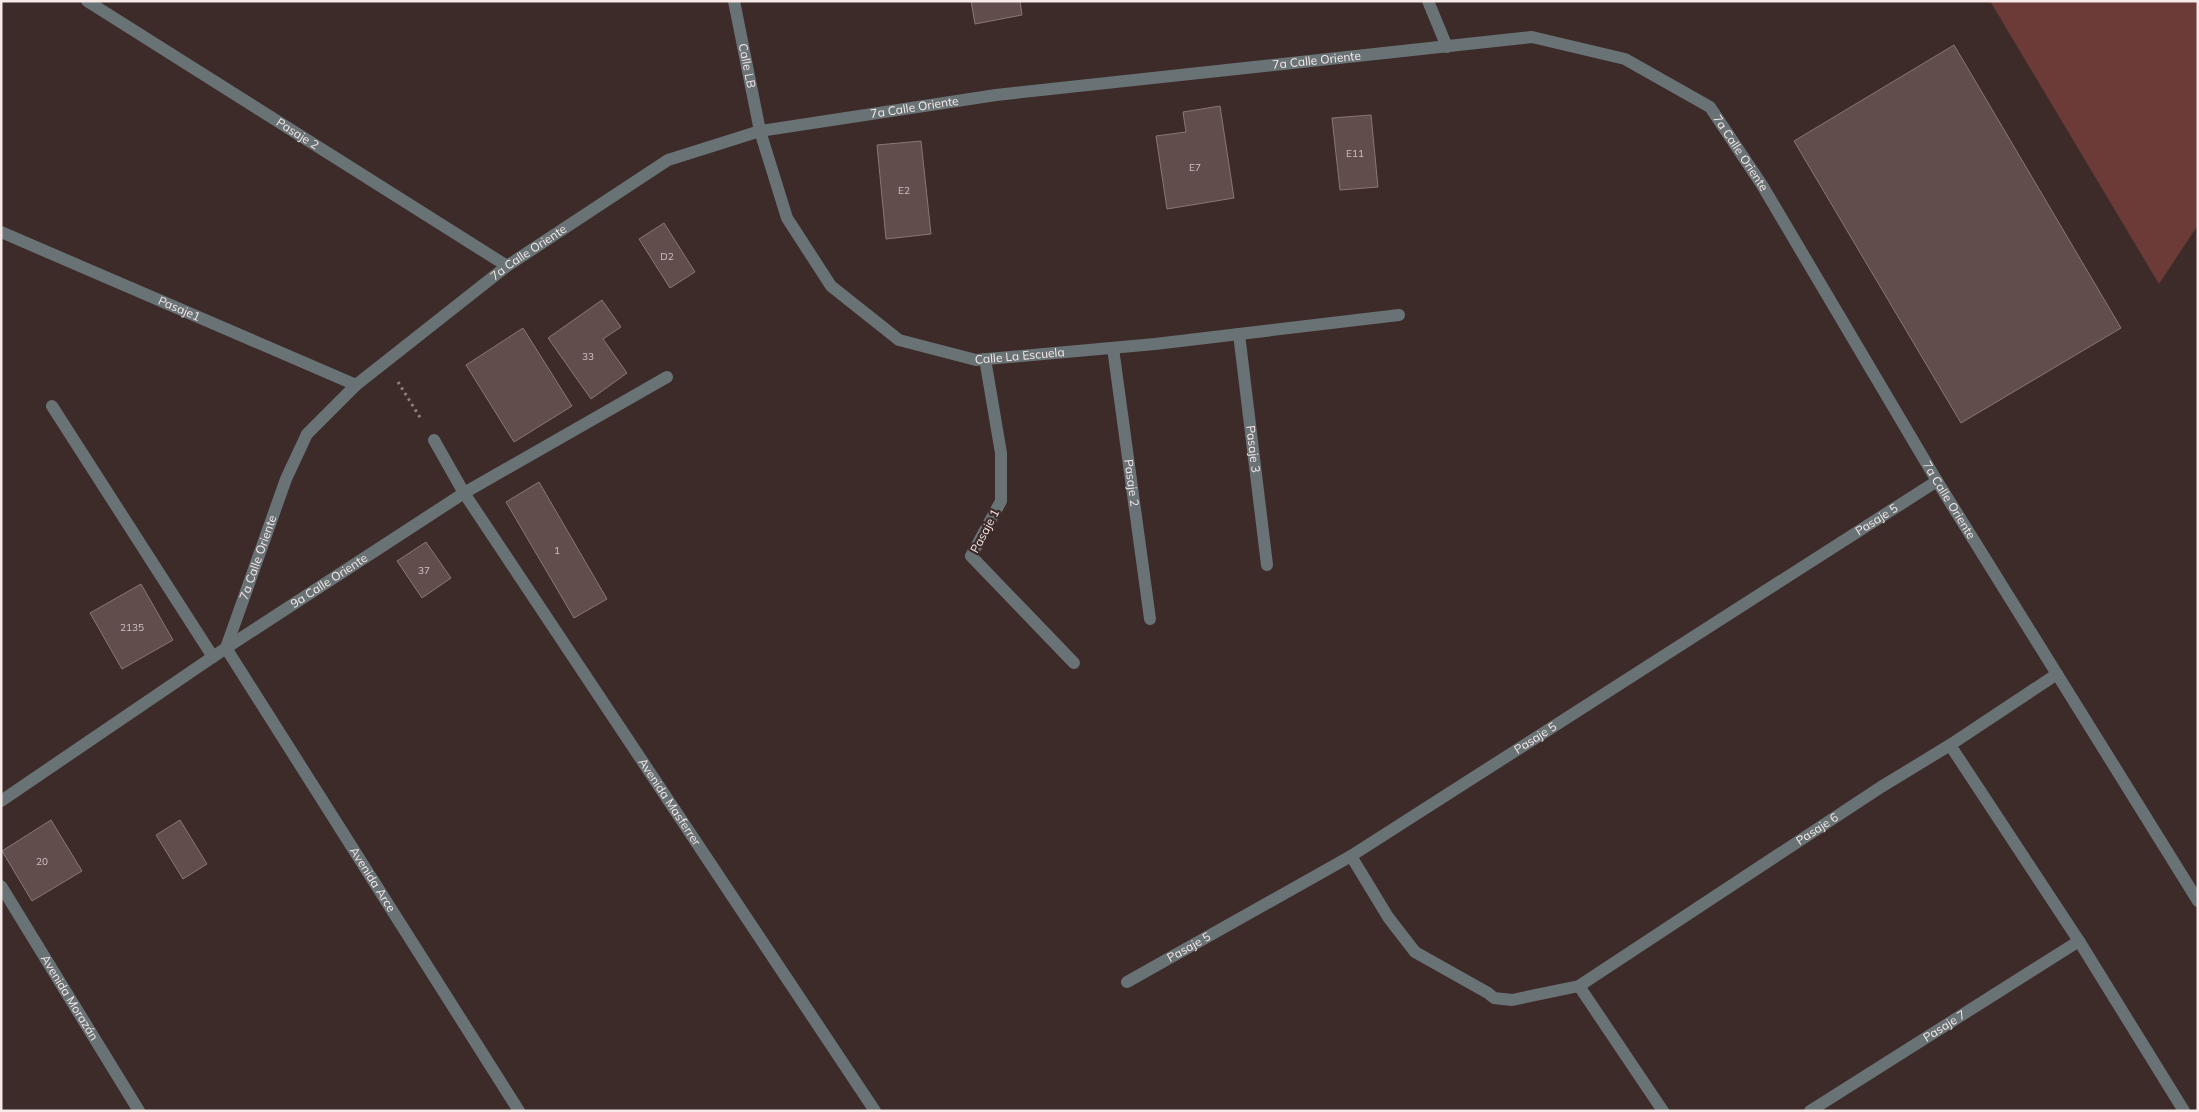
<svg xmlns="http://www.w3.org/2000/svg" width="2199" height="1112" viewBox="0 0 2199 1112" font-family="Mulish,sans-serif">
<rect width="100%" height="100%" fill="#3c2b29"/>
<path fill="#6c3a37" d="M1990,1H2198V225L2159,284Z"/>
<path fill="#614d4c" stroke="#8b7674" d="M971,1H1020L1022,15L975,24Z
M1954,45L2121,328L1961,423L1794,141Z
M1220,106L1234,198L1167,209L1156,136L1186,132L1183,112Z
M1371,115L1378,187L1340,190L1332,118Z
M921,141L931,234L886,239L877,145Z
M664,223L695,272L670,288L639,239Z
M602,300L621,327L603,339L627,373L591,399L548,338Z
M523,328L572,406L514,442L466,365Z
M539,482L607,599L574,618L506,502Z
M426,542L451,578L422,598L397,561Z
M141,584L173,640L122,669L90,613Z
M51,820L82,871L32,901L2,851Z
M180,820L207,864L183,879L156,835Z"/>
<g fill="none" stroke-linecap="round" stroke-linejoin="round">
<path stroke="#8f807e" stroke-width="3" stroke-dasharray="2.5 4" stroke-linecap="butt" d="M398,382L421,419"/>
<g stroke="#697275" stroke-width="12">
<path id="s1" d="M87,1L507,266"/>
<path id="s2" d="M734,1L760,131L787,218L831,286L899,340L976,360L1155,344L1399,315"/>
<path d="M1428,1L1447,47"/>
<path id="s3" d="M1,232L356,385"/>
<path id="s4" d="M1239,334L1267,565"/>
<path id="s5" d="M1113,348L1150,619"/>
<path d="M985,359L1001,453V501L971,556L1074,663"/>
<path d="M52,406L213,657"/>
<path id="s6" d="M434,440L464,493L875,1111"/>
<path id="s7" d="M226,648L286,479L307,434L356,385L507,266L668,160L760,131L996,95L1532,37L1625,59L1710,107L1762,185L1937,481L2198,901"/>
<path id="s8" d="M226,648L519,1111"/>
<path d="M1950,745L2079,941L2184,1111"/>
<path id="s9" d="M1,801L226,648L464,493L667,377"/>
<path id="s10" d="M1351,856L1388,917L1415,952L1488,993L1494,998L1512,1000L1579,986L1881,787L1950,745L2057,674"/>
<path id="s11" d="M1,886L139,1111"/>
<path id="s12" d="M1127,982L1351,856L1937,481"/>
<path d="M1579,986L1663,1111"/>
<path id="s13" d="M1810,1111L2079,941"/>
</g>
</g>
<g text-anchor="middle" stroke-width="4.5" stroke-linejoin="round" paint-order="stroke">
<g font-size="10" fill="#d1c2c1">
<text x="1355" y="157">E11</text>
<text x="1195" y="171">E7</text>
<text x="904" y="194">E2</text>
<text x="667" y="260">D2</text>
<text x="588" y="360">33</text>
<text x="557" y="554">1</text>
<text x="424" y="574">37</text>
<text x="132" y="631">2135</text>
<text x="42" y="865">20</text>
</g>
<g font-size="12" fill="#f6e9e8" stroke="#3c2b29">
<text dy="4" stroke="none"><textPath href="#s7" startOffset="1341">7a Calle Oriente</textPath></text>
<text dy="4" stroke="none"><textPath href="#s2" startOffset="66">Calle LB</textPath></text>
<text dy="4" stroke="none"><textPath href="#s7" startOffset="936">7a Calle Oriente</textPath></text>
<text dy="4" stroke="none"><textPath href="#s1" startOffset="249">Pasaje 2</textPath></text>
<text dy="4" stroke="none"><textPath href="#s7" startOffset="1806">7a Calle Oriente</textPath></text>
<text dy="4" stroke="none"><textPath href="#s7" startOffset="516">7a Calle Oriente</textPath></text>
<text dy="4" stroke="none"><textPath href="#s3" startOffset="194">Pasaje1</textPath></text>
<text dy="4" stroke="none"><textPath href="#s2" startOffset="515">Calle La Escuela</textPath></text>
<text dy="4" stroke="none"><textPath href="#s4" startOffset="116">Pasaje 3</textPath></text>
<text dy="4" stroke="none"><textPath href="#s5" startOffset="136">Pasaje 2</textPath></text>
<text dy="4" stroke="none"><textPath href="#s7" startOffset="2211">7a Calle Oriente</textPath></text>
<text dy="4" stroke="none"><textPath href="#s12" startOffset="881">Pasaje 5</textPath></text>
<text transform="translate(985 531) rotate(-62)" y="4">Pasaje 1</text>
<text dy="4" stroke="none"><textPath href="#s7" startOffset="96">7a Calle Oriente</textPath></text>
<text dy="4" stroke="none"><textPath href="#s9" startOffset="395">9a Calle Oriente</textPath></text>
<text dy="4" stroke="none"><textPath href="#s12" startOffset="476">Pasaje 5</textPath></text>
<text dy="4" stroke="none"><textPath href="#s6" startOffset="432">Avenida Masferrer</textPath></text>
<text dy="4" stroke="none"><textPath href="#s10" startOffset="579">Pasaje 6</textPath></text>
<text dy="4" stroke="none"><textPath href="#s8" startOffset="274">Avenida Arce</textPath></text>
<text dy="4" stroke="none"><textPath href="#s12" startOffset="71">Pasaje 5</textPath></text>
<text dy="4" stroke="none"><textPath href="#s11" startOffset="131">Avenida Morazán</textPath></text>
<text dy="4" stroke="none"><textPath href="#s13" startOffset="159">Pasaje 7</textPath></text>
</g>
</g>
<rect width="2199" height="1112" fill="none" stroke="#f6e9e8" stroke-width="5"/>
</svg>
